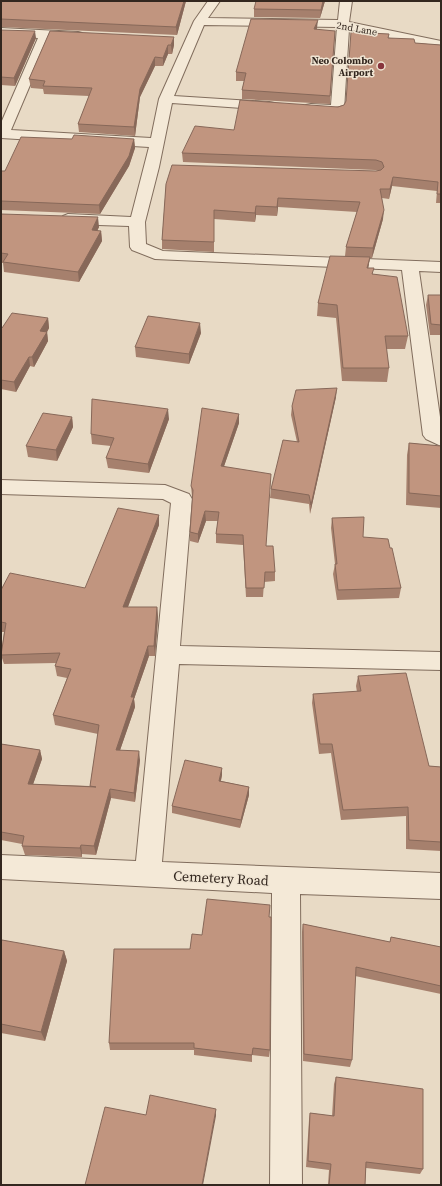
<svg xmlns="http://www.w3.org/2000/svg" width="442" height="1186" viewBox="0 0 442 1186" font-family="'Source Serif 4',serif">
<rect width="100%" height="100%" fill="#e8dac5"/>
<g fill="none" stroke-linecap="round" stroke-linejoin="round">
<g stroke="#816d5d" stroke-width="2">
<path id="minor" d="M208,1H220L208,18L338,20L340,1H352L349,22L441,41V49L349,29L344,110L342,113C331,115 317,113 306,111L304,108L306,105L311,104L331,105L337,27L204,25L174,96L269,102L274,103L276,106L274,109L269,110L172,103L159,167L145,222L146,244L163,251L441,262V272L419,271L441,424V446L426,439L423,435L402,270L155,259L132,250L130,247L129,226L68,224L63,222L60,219L63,216L68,214L131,217L149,147L1,138V123L38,38L1,36V28L78,32L82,33L84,36L82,39L78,40L50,38L11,130L151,138L159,99L194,21Z
M1,480L165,485L189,494L192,499L180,646L441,652V670L179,664L162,862L441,873V899L300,894L302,1185H270L272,893L1,879V855L136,861L171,503L163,499L1,494Z"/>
</g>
<use href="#minor" fill="#f4e9d7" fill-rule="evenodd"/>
</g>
<path fill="#a6806d" d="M1,1H186L177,35L1,27Z
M325,1L320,18L254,17V9Z
M317,28V30L335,31L330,104L242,99V90L244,81H236V72Z
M1,30L36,38L15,86L1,85Z
M50,31L174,45L172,54H168L163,66H155L140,97L135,136L79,132L78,124L89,96L44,94L43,89L31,88L29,79Z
M388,38L415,43L441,45V203H436L437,191L392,186L389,199L382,198L383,219L372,258H370L368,268L373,274L408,336L405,349H386L389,368L387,382L342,381L336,318L317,316L318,303L345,256L346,247L357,212L278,207L277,216L256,215L255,222L214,219V252L162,249V240L166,184L380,171L375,170L183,162L182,153L234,130L344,105Z
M72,139H134L135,148L129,166L100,214L1,210V171H5Z
M1,214L99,227L97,231H101L102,241L79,282L4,272L3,263H1Z
M428,295H441V335H430L426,305Z
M48,318L49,328L47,332L48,341L34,367L30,366L16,392L1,389V328Z
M201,333L189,364L136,357L135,347Z
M336,397L310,514L309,504L270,498L271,489L297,442L291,415L292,406Z
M239,414V423L224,466L266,546L275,572V581L264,582L263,597H246L243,545L216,543V534L218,521H206L198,543L190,541V532L193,497L192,496L191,486Z
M72,417L73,427L57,461L28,457L26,446Z
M169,419L149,473L108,468L106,458L111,446L92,444L91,434Z
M409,443L441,446V508L406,505L407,455Z
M159,515V525L128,607H157L158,617L157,631L155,656H149L134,699L135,707L120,750L140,760L135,802L111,798L96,855L82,854V857L25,855L22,846V844L1,840V744L40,750L42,759L33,784L90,786L98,734L55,725L53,715L67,678L57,676L55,666L56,663L4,664L1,655L4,632H1V590L85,588Z
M332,518L363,537L390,548L401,588L399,598L337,600L333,574L335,564L331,528Z
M358,676L429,766L441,767V851L406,849V816L341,820L331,753L319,754L312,703L313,694L357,692L356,686Z
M222,768V775L221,781L249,787V795L240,828L172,813V806Z
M269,917L270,1050L269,1057L252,1055V1062L194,1055V1050H110L109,1043L202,935Z
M303,924L390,942L391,937L441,947V994L355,976L352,1060L350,1067L303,1061L302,932Z
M1,942L64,951L67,961L45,1041L1,1033Z
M336,1077L423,1169L420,1174L366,1168L365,1185H328L329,1170L306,1167L309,1120L310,1113L332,1116L334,1084Z"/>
<path fill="#876859" d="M184,1H186L177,35L176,27Z
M323,1H325L320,18L321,10Z
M318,20L317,28L314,38V29Z
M35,31L36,38L15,86L14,78Z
M174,37V45L172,54L171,45Z
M168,45V54L163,66V58Z
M155,57V66L140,97L135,136L134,127L140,89Z
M134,139L135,148L129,166L100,214L99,205Z
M393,177L392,186L389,199L390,189Z
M278,198V207L277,216V207Z
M256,206V215L255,222V213Z
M384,210L383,219L372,258L373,248Z
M98,217L99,227L93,239L92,230Z
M101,231L102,241L79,282L78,272Z
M370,257L368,270L367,268Z
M48,318L49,328L47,332L48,341L34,367L32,357L40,331Z
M200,323L201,333L189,364V354Z
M29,357L30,366L16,392L14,382Z
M337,388L336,397L310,514L311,505Z
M168,409L169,419L149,473L148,464Z
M239,414V423L221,475V466Z
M72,417L73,427L57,461L56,450Z
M205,511L206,521L198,543V534Z
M159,515V525L124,617L123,607Z
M157,607L158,617L157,631L155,656L154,646Z
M148,646L149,656L134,699L135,707L117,759L116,750L131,697Z
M40,750L42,759L30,793L28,784Z
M139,751L140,760L135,802L134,793Z
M222,768V775L219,788V781Z
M249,787V795L240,828L241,820Z
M110,789L111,798L96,855L94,846Z
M81,845L82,854V857L80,848Z
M64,951L67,961L45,1041L41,1032Z
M216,1109V1116L203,1185H202Z"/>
<path fill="#c1957f" stroke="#876859" d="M1,1H184L176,27L1,19Z
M256,1H323L321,10L254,9Z
M251,19L318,20L314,29L335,31L330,96L242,90L246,73L236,72Z
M1,30L35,31L14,78L1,77Z
M50,31L174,37L171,45H168L163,58L155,57L140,89L134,127L78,124L92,88L43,86L45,81L29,79Z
M351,32L389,34L388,38L414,39L415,43L441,45V194H437L438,182L393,177L390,189H380L384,210L373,248L346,247L360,202L278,198L277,207L256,206L255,213L214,210V242L162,240L166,184L172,165L376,171L381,170L384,167L382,162L376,160L182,153L195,126L234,130L240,100L338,107L344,105L346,101Z
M74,135L134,139L129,156L99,205L1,201V171H5L21,137L72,139Z
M1,214L98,217L92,230L101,231L78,272L3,262L8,254L1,253Z
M330,256L370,257L367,268H374L372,274L397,277L408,336H385L389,368H343L337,305L318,303Z
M428,295H441V325L431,324Z
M12,313L48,318L40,331L47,332L32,357H29L14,382L1,380V328H2Z
M148,316L200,323L189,354L135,347Z
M337,388L311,505L309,495L271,489L283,440L299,442L292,406L296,390Z
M92,399L168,409L148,464L106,458L114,438L91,434Z
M202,408L239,414L221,466L271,474L266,546H273L275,572H265L264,588H246L243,535L216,534L219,512L205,511L198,534L190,532L193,490L191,486Z
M43,413L72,417L56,450L26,446Z
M409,443L441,446V496L409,493Z
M118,508L159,515L123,607H157L156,621L154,646H148L131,697H134L116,750L139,751L134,793L110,789L94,846L81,845L80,848L22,846L24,836L1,832V744L40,750L28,784L96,787L90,786L99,725L53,715L71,669L55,666L60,653L1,655L6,623L1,622V590L10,573L85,588Z
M364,517L363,537L388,539L390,548H392L401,588L338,590L335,564H337L332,518Z
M406,673L429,766L441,767V842L409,840L408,807L343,810L332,744H320L313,694L361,691L358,676Z
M185,760L222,768L219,781L249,787L241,820L172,806Z
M207,899L270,905L269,917H271L270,1050L253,1048L252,1055L194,1048V1043H109L114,949H190L192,934L202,935Z
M303,924L390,942L391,937L441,947V986L356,967L352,1060L304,1054Z
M2,940L64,951L41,1032L1,1024V942Z
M336,1077L423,1089V1169L366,1162L365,1185H329L331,1164L308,1161L310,1113L334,1116Z
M150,1095L216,1109L202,1185H85L105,1107L146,1115Z"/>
<circle fill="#88353d" stroke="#f0e5d3" stroke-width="1.5" cx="381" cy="66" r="4"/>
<g text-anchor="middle" stroke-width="3" stroke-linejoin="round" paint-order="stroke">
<g font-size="10" fill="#33271f" stroke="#f0e5d3">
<text transform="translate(357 28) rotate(10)" y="4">2nd Lane</text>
</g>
<g font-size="10" font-weight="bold" fill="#33271f" stroke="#f0e5d3" text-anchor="end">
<text x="373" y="64">Neo Colombo<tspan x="373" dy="12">Airport</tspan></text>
</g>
<g font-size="14" fill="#33271f" stroke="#f0e5d3">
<text transform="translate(221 878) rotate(3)" y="5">Cemetery Road</text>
</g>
</g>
<rect width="442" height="1186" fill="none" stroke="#33271f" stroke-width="4"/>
</svg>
